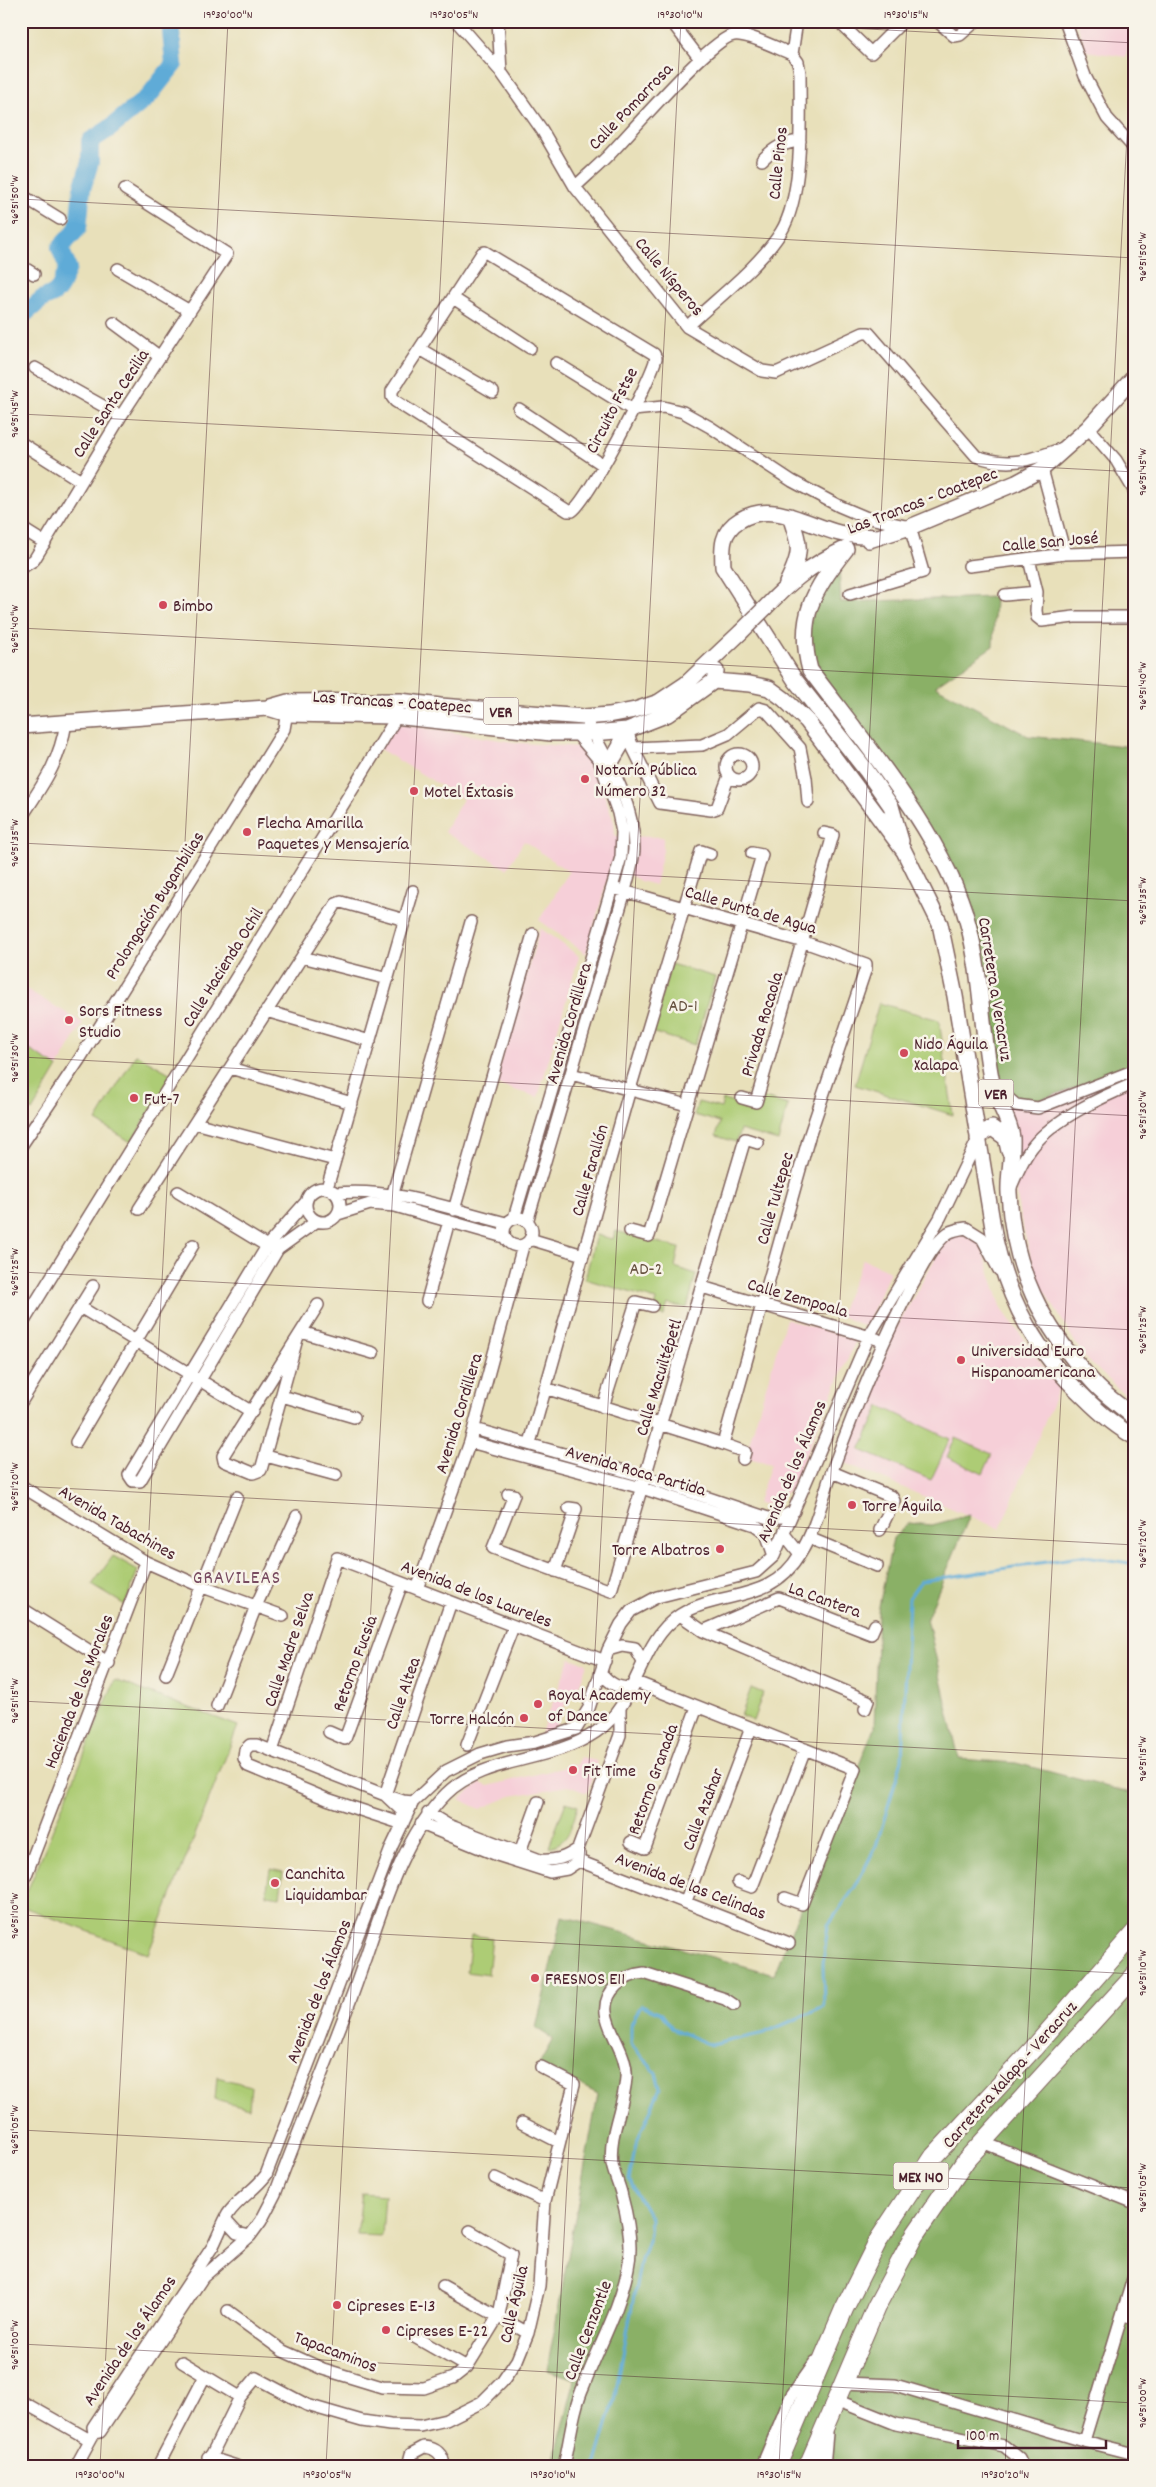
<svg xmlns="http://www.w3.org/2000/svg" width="1156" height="2487" viewBox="0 0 1156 2487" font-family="Dekko,sans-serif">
<rect width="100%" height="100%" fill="#f7f3e8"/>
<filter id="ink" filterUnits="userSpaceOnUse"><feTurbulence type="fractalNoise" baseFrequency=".02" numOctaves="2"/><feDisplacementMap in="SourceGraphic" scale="10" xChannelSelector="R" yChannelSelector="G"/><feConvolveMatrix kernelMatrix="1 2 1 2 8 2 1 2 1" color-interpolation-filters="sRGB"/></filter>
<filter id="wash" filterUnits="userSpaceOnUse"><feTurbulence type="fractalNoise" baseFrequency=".0096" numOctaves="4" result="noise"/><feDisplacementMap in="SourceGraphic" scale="20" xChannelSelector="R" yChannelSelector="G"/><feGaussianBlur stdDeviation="1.12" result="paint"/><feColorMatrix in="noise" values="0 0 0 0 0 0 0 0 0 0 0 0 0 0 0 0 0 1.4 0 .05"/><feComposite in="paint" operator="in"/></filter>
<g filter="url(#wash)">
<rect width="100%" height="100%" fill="#e8e0ba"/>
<path fill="#f6cfd8" d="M1076,21H1132L1126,57L1086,51Z
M393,723L520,743L579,747L591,757L614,822L615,836L663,837V851L655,885L640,881L612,864L586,954L539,920L569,872L524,841L507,869L444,832L463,799L378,748Z
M540,928L579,956L538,1097L494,1084Z
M21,986L83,1023L58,1067L21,1045Z
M1135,1068V1404L1084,1357L1036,1277L1019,1212L1005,1087L1039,1100Z
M962,1233L971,1234L979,1239L1002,1309L1059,1388L1000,1529L841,1461L894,1332L941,1248L953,1234Z
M863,1259L890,1271L866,1327L839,1315Z
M786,1319L856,1340L790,1490L768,1504H757L771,1464L745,1457Z
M570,1658L587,1664L578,1689L570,1692L555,1729L540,1735Z
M580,1757L597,1761L587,1793L568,1786L511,1796L480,1809L459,1799L480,1783L488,1786L562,1768L569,1763L577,1765Z"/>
<path fill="#adcc74" stroke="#7c7650" d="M671,964L715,977L695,1045L651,1032Z
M879,1003L939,1020L953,1115L855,1085Z
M21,1045L58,1067L32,1111L21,1105Z
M136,1054L173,1075L131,1142L96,1121Z
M764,1098L788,1105L778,1141L740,1130L736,1142L716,1136L720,1122L694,1115L698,1102L721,1108L723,1100L761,1110Z
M616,1231L679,1248L675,1267L696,1274L687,1308L668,1304L664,1316L653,1313L656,1300L585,1279L596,1235L613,1239Z
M880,1406L950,1439L931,1480L860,1450Z
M955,1438L992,1454L983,1474L947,1457Z
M113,1556L138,1570L125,1605L92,1585Z
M115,1680L238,1726L148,1954L21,1906Z
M751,1688L763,1693L753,1721L741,1716Z
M566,1802L578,1806C572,1824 570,1843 549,1847Z
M270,1869L283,1872L280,1897L266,1895Z
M471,1935L492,1938L488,1975L467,1972Z
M217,2077L251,2086L249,2108L215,2099Z
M362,2193L385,2195L382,2236L357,2235Z"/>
<path fill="#8ab066" stroke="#6a6848" d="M839,567L841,602L995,597L993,646L935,686L1028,736L1135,747V1068L1027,1104L1005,1087L996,1066L954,882L818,671L808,631L817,600Z
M970,1515L927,1618L959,1759L1016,1763L1135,1794V2466H553L575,2379L547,2370L598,2094L539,2064L553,2039L536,2028L562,1916L774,1974L874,1728L878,1611L893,1538L909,1523L932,1525Z"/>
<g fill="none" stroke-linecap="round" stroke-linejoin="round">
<path stroke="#5eabd7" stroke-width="3" d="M595,2466L614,2400L641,2260L650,2235L651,2218L629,2180L636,2144L660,2088L656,2073L631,2044V2024L641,2005L661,2013L672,2028L711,2045L764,2033L824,2007L823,1964L828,1925L855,1887L876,1846L902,1760L909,1598L921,1581L1086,1556L1135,1564"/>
<path stroke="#5eabd7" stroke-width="18" d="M21,317L42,299L53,294L59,289L68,268L60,248L78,228L82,189L90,162V141L109,129L148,97L174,64L170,21"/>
</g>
</g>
<g filter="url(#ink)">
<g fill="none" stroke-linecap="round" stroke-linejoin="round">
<g stroke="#81635d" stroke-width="14">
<path id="minor" d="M498,21L501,72
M671,21L700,59
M838,21L871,53L903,21
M937,21L954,36L960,35L976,21
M1065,21L1085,76L1107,118L1135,149
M458,23L501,72L518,96L542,130L575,187L687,327L762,371L776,373L863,333H869L976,456C1010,468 1030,460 1063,448
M792,54L797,21
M762,160C774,148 782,143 800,141
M575,187C585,177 596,168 606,158C627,137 712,37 734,35C749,33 778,49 792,54
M21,195L60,219
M485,252L654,354L656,358C651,380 588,501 572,511H568L395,401L392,397V391L482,253Z
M21,266L34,274
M118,269L188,310
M453,298L530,348
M114,323L160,357
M687,327C718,297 758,268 781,232C804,195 800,116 800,73L798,62L792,54
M420,349L493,392
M556,363L633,410L663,407L683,412L710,427L792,481L839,506L865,517L910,527L923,572L850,594
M35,368L121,416
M519,409L603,465
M1088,428L1116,460L1135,492
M21,443L81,481
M1042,469L1065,554
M21,528L45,543
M1029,559L1037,592L1036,611L1037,617L1042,621L1074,617H1135
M969,566L1065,554L1135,552
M21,568L34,560L121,416L227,254L125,189
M1005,595L1037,592
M627,730L633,748L660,803L711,810L717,808L729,776
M633,748L702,745L728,734L759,708L766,710L800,748L806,778L808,802
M726 767a13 13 0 1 1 26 0a13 13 0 1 1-26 0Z
M21,818C43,784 59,764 66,723
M613,888L804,942L866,964V968L809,1137L723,1444
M302,957L388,979
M266,1011L370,1041
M230,1068L352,1103
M571,1074L687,1105
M994,1086L1016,1105L1038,1108L1135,1070
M742,1098L756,1102L833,835L824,833
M195,1123L335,1160
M21,1146L79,1060L280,736L284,729L288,706
M1011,1187C1017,1173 1023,1158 1033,1146C1055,1118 1102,1097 1135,1083
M306 1205a17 17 0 1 1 34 0a17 17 0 1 1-34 0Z
M327,1188L413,891
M178,1192L267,1246
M336,1193C397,1188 449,1209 506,1223
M393,1193L471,922
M306,1202L267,1246L129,1475L133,1481H140L278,1249L317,1221
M139,1209L336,904L341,902L405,920
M454,1210L533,934
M338,1214L370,1204L395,1206L504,1237
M504 1232a14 14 0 1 1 28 0a14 14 0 1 1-28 0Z
M514,1218L621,857L622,832L618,813L599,760L576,733
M527,1222L625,891C628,878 633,863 634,850C635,801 606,758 584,717
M630,1231L649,1236L762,855L752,853
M530,1239L583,1255
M702,1287L877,1339
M427,1301L449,1221
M80,1307L252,1412
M21,1326L378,748L393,723L397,710
M301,1332L373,1353
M297,1339L261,1470L253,1473L224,1461L223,1456L318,1305
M545,1388L723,1444L745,1452L743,1459
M282,1396L354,1417
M21,1402L93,1286
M603,1407L636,1302L652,1306
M474,1429L646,1477L768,1518L782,1517L794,1511
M76,1442L193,1245
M470,1442L642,1488L755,1525L766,1533L774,1556
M530,1443L630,1089L701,851L710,854
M266,1456L336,1475
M832,1472L892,1497L894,1501L880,1530
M21,1486L146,1562L200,1586L283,1616
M508,1494L514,1495L493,1548L611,1591L745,1139L758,1143
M784,1534L800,1554
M809,1538L877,1566
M555,1571L576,1509L569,1508
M417,1589L470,1442L523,1246
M21,1608L109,1663
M680,1615L703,1631L868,1701L865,1709
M703,1631L779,1598L871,1634L875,1625
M608,1650L622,1646L635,1648L643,1662
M601,1673C611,1685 618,1688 633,1688
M166,1675L237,1497
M636,1682L855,1769L802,1904L785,1898
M217,1706L256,1606L297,1516
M329,1732L345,1739L402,1583
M467,1745L513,1627
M272,1751L337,1558L605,1661
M413,1802L403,1801L385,1795L257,1745H250L245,1750L244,1758L248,1766L327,1799L403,1824L402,1811L385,1795L451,1602
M428,1813L448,1825L540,1860C556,1861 565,1858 578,1849
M421,1824L497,1855L550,1872L567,1869L579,1861
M631,1842L645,1848L697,1707
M520,1852L538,1802
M579,1855L578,1849L620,1735V1709
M579,1861L789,1943
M738,1882L752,1887L805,1749
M21,1888L146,1562
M686,1901L751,1728
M522,2123L559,2142
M982,2142L1135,2203
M495,2178L545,2201
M226,2221L237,2233L250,2236
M443,2286L528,2333
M228,2311L283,2351L323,2369L382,2387L424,2388L453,2378L467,2367L499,2315L511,2255L470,2231
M1122,2315L1135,2318
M411,2335L467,2367
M182,2362L240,2397
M843,2383L895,2385L1084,2441L1135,2454
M836,2400L896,2424L1004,2446L1019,2458L1023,2466
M21,2401L90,2440
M94,2433L100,2432L203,2277L250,2236L261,2221L275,2194C300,2127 328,2060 353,1993C377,1929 397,1842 446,1794C484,1756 549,1764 596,1732C639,1703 639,1641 680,1615C721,1589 770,1605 800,1554C816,1529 822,1499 832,1471C855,1408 880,1345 912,1285C922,1268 932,1245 948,1233C953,1230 959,1229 966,1228L982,1238L999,1270
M1084,2441L1135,2272
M208,2457L236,2466
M76,2466L94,2433L93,2427L213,2246C218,2236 223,2223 228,2214C238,2199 255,2190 266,2175L392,1846L413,1802L446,1771L480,1754L507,1746L535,1742L576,1729L589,1708L608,1650L621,1624L631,1611L657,1597L756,1572L774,1556L869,1336L940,1218L978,1139
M158,2466L205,2376
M206,2466L240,2397L256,2378L307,2405L362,2421L390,2425L420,2426L446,2420L482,2402L502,2382L517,2360L528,2333L539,2286L545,2201L574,2084L541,2067
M408,2466L411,2454L424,2447C436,2448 443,2454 444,2466
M564,2466C570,2440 573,2409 584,2385C599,2345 620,2310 628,2268C633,2246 628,2219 622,2197C620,2186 614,2175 612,2164C608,2135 624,2107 626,2078C629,2044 586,2014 617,1985C625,1977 633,1974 644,1973L725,1999L734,2005
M762,2466L791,2396L815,2362
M824,2466L827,2433"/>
</g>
<g stroke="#81635d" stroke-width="18">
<path id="major" d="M878,537C865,536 851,536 839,533C807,525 772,500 740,520C721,531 722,548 723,567L795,680L866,770L891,806L901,841
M869,540L910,527L1016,483L1042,469L1088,428L1135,376
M846,549C814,589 796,618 810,670C863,741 946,838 968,924C982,976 981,1030 992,1083C996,1102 1010,1118 1012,1138C1013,1157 1008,1175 1009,1193C1013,1270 1042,1326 1093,1382C1104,1395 1121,1406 1135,1418
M787,583C802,553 801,548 790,516
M765,608C789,582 811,565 843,550
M714,681L750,684L769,688L784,699L807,721L904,851L940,924L955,996L995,1240C1009,1303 1037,1353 1084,1397C1099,1412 1116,1427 1135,1437
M268,708L288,714L394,716L551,733H593L627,730L668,714L714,681L716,671
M21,726L267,708L288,702L400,701L440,706L584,717L609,715L635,710L659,702L686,684L741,632
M611,762L621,745V731
M978,1139L984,1132L992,1128L1006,1138L1009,1151"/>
</g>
<g stroke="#81635d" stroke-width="20">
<path id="highway" d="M777,2466L844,2309L879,2239L934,2156L1033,2049L1135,1932
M808,2466L876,2307L914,2236L966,2160L1135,1975"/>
</g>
<use href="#minor" stroke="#fff" stroke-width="11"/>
<use href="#major" stroke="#fff" stroke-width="15"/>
<use href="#highway" stroke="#fff" stroke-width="18"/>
<g stroke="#81635d" stroke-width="18" stroke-linecap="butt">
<path id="major-bridge" d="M741,632L765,608"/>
</g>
<use href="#major-bridge" stroke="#fff" stroke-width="15"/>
</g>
</g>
<path fill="none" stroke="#4a1f2b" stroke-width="1" stroke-opacity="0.45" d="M715,21L1135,43M21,199L1135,258M21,414L1135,472M21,628L1135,687M21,843L1135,901M21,1057L1135,1116M21,1272L1135,1330M21,1486L1135,1545M21,1701L1135,1759M21,1915L1135,1974M21,2130L1135,2188M21,2344L1135,2403M100,2466L228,21M326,2466L454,21M552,2466L681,21M779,2466L907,21M1005,2466L1133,21"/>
<g fill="#d1495b" stroke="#f7f3e8" stroke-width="2">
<circle cx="163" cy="605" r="5"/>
<circle cx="585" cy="779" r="5"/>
<circle cx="414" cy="791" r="5"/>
<circle cx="247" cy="832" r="5"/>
<circle cx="69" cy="1020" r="5"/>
<circle cx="904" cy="1053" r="5"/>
<circle cx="134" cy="1098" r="5"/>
<circle cx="961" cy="1360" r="5"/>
<circle cx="852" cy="1505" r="5"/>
<circle cx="720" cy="1549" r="5"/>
<circle cx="538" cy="1704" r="5"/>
<circle cx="524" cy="1718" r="5"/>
<circle cx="573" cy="1770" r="5"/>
<circle cx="275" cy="1883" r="5"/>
<circle cx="535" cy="1978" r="5"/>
<circle cx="337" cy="2305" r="5"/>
<circle cx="386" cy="2330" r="5"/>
</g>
<g text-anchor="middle" stroke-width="5" stroke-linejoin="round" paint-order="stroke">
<g fill="#f7f3e8" stroke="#7e5f64" stroke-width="1">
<rect x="483.5" y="697.5" width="35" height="27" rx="4"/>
<rect x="978.5" y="1079.5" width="35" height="27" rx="4"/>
<rect x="893.5" y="2162.5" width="55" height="27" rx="4"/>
</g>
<g font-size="16" font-weight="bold" fill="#4a1f2b">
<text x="501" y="717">VER</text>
<text x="996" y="1099">VER</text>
<text x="921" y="2182">MEX 140</text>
</g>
<g font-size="18" fill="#4a1f2b" stroke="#f7f3e8">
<text transform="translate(630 106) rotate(-46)" y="6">Calle Pomarrosa</text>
<text transform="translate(777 163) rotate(-84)" y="6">Calle Pinos</text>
<text transform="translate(670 276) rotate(50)" y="6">Calle Nísperos</text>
<text transform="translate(110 403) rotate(-57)" y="6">Calle Santa Cecilia</text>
<text transform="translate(611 410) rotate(-63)" y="6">Circuito Fstse</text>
<text transform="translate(922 500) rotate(-21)" y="6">Las Trancas - Coatepec</text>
<text transform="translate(1050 541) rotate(-5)" y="6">Calle San José</text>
<text transform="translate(392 701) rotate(4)" y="6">Las Trancas - Coatepec</text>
<text transform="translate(154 905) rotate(-58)" y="6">Prolongación Bugambilias</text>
<text transform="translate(751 909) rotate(16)" y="6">Calle Punta de Agua</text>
<text transform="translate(222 967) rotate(-58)" y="6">Calle Hacienda Ochil</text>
<text transform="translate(996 989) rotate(81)" y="6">Carretera a Veracruz</text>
<text transform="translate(568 1023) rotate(-74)" y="6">Avenida Cordillera</text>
<text transform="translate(761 1024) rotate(-73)" y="6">Privada Rocaola</text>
<text transform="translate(589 1170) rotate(-74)" y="6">Calle Farallón</text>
<text transform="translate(774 1198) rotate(-74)" y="6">Calle Tultepec</text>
<text transform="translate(798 1297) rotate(16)" y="6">Calle Zempoala</text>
<text transform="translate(658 1377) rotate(-73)" y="6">Calle Macuiltépetl</text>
<text transform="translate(458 1413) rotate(-73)" y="6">Avenida Cordillera</text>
<text transform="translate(636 1470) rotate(16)" y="6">Avenida Roca Partida</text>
<text transform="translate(791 1471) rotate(-67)" y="6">Avenida de los Álamos</text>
<text transform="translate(118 1522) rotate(30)" y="6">Avenida Tabachines</text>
<text transform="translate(477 1593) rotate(21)" y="6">Avenida de los Laureles</text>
<text transform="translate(825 1599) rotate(20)" y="6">La Cantera</text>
<text transform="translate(288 1649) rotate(-71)" y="6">Calle Madre Selva</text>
<text transform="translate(354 1663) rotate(-70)" y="6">Retorno Fucsia</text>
<text transform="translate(78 1691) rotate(-69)" y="6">Hacienda de los Morales</text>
<text transform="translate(402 1693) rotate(-71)" y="6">Calle Altea</text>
<text transform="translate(652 1779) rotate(-70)" y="6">Retorno Granada</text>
<text transform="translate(702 1809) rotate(-69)" y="6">Calle Azahar</text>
<text transform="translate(691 1885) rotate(21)" y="6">Avenida de las Celindas</text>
<text transform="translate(318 1991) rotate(-69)" y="6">Avenida de los Álamos</text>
<text transform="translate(1009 2074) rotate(-48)" y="6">Carretera Xalapa - Veracruz</text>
<text transform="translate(513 2304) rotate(-77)" y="6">Calle Águila</text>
<text transform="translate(587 2330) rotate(-69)" y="6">Calle Cenzontle</text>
<text transform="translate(129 2340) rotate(-56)" y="6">Avenida de los Álamos</text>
<text transform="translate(336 2351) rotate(21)" y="6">Tapacaminos</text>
</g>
<g font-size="18" fill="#4a1f2b" stroke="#f7f3e8" text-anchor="start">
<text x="173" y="611">Bimbo</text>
<text x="595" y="775">Notaría Pública<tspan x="595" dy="21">Número 32</tspan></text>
<text x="424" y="797">Motel Éxtasis</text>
<text x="257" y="828">Flecha Amarilla<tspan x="257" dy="21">Paquetes y Mensajería</tspan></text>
<text x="79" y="1016">Sors Fitness<tspan x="79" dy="21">Studio</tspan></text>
<text x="914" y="1049">Nido Águila<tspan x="914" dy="21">Xalapa</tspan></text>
<text x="144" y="1104">Fut-7</text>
<text x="971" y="1356">Universidad Euro<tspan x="971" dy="21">Hispanoamericana</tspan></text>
<text x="862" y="1511">Torre Águila</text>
<text x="710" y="1555" text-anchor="end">Torre Albatros</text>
<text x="548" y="1700">Royal Academy<tspan x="548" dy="21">of Dance</tspan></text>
<text x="514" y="1724" text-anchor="end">Torre Halcón</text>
<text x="583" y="1776">Fit Time</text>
<text x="285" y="1879">Canchita<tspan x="285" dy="21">Liquidambar</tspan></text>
<text x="545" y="1984">FRESNOS E11</text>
<text x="347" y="2311">Cipreses E-13</text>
<text x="396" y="2336">Cipreses E-22</text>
</g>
<g font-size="18" fill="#685341" stroke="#f7f3e8">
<text x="683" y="1011">AD-1</text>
<text x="646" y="1274">AD-2</text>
</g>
<g font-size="19" letter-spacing="1" fill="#784b61" stroke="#f7f3e8">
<text x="237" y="1583">GRAVILEAS</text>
</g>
</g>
<rect width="1156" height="2487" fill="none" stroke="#f7f3e8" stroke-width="55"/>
<path d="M958 2440v8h148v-8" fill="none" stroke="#4a1f2b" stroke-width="2.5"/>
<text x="966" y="2440" font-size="15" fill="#4a1f2b" stroke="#f7f3e8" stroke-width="4" paint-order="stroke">100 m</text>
<rect x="28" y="28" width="1100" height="2432" fill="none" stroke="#4a1f2b" stroke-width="2"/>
<g font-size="12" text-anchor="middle" fill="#4a1f2b">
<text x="228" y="18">19°30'00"N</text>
<text x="454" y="18">19°30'05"N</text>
<text x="680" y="18">19°30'10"N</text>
<text x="906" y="18">19°30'15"N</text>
<text transform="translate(14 200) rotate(-90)" y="4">96°51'50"W</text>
<text transform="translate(1142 257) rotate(-90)" y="4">96°51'50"W</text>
<text transform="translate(14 414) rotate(-90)" y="4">96°51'45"W</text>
<text transform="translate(1142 472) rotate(-90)" y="4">96°51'45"W</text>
<text transform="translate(14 629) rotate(-90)" y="4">96°51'40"W</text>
<text transform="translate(1142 686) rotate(-90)" y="4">96°51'40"W</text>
<text transform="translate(14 843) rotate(-90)" y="4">96°51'35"W</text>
<text transform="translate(1142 901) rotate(-90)" y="4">96°51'35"W</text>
<text transform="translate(14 1058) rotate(-90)" y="4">96°51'30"W</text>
<text transform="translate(1142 1115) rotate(-90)" y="4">96°51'30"W</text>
<text transform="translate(14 1272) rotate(-90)" y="4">96°51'25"W</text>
<text transform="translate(1142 1330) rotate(-90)" y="4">96°51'25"W</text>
<text transform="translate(14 1487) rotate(-90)" y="4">96°51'20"W</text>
<text transform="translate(1142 1544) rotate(-90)" y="4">96°51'20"W</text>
<text transform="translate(14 1701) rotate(-90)" y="4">96°51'15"W</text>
<text transform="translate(1142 1759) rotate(-90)" y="4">96°51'15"W</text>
<text transform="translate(14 1916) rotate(-90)" y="4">96°51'10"W</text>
<text transform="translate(1142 1973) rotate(-90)" y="4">96°51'10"W</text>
<text transform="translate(14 2130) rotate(-90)" y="4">96°51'05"W</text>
<text transform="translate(1142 2188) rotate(-90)" y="4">96°51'05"W</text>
<text transform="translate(14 2345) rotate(-90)" y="4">96°51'00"W</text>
<text transform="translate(1142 2403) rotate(-90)" y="4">96°51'00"W</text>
<text x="100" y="2478">19°30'00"N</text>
<text x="327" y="2478">19°30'05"N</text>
<text x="553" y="2478">19°30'10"N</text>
<text x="779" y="2478">19°30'15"N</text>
<text x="1005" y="2478">19°30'20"N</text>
</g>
</svg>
